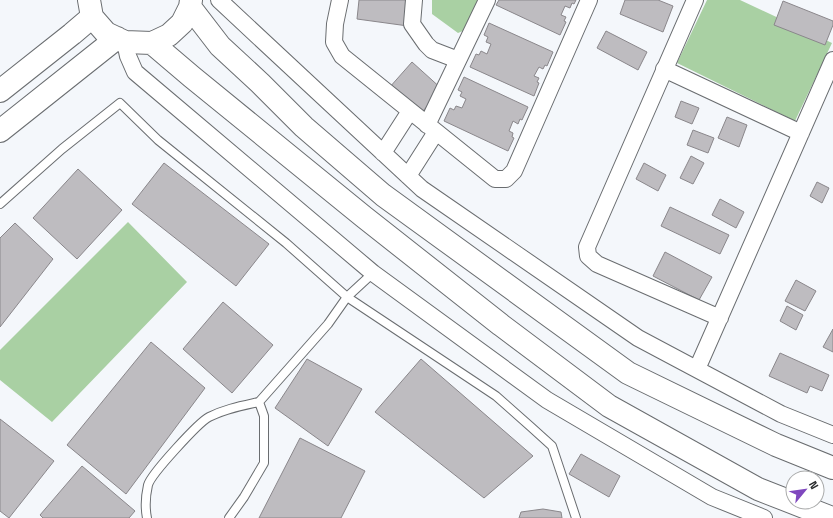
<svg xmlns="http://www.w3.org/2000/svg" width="833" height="518" viewBox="0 0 833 518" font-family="'Space Grotesk',sans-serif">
<rect width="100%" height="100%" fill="#f4f7fb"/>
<path fill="#a9d0a3" d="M432,0H483L470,28L458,33L432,14Z
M707,0H740L832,43L795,121L677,63Z
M128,222L187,282L52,422L0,380V350Z"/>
<path fill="#bebcc0" stroke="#8a878b" d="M359,0H411L408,26L357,19Z
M499,0H576L574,4L572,3L570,8L565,6L561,15L566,17L564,21L566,22L560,35L496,5Z
M625,0H658L673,6L663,32L620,14Z
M783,1L833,21V25L825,45L774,25Z
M489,23L553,52L547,66L545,65L543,69L539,67L534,76L539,78L537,82L539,83L534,96L470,67L476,54L479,55L481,51L487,54L491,44L486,42L488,37L484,35Z
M606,31L647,52L638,70L597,48Z
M412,62L443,90L419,115L389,88Z
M464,77L528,107L522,120L520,119L518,124L513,121L509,131L513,133L512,137L514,138L508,151L444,121L450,108L454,110L456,106L462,108L466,99L460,96L462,92L458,90Z
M681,101L699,108L692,124L675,117Z
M727,117L747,125L739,147L718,138Z
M693,130L714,138L708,153L687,145Z
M691,156L704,163L693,184L680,178Z
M164,163L269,244L236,286L132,204Z
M644,163L666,175L658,191L636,179Z
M78,169L122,210L77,259L33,218Z
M817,182L829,188L822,203L810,196Z
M720,199L744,212L736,228L712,215Z
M670,207L729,235L720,254L661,226Z
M15,223L53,259L0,327V238Z
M665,252L712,277L699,300L653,276Z
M796,280L816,291L805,311L785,301Z
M223,302L273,345L232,393L183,349Z
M787,306L803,315L796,330L780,321Z
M833,329V352L823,347Z
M151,342L205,388L126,494L67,445Z
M780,353L829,375L822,391L810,386L807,393L769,376Z
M307,359L362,389L328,446L275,408Z
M421,359L533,456L484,498L375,412Z
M0,419L54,461L9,518L0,511Z
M300,438L365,471L341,518H259Z
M581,454L620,476L609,497L569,474Z
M82,466L135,511L129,518H43L40,515Z
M543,509L561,512L562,518H519L521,512Z"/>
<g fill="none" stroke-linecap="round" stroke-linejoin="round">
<g stroke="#6a6d70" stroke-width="10">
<path id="lane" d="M0,204L62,149L120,103L158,140L286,243L347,297L496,396L531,427L552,446L576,518
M147,518C145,508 146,494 148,485C151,474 199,422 209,417C225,409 241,406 259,402
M229,518L244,497L264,463V416L259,402L328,324L347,297L373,273"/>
</g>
<g stroke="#6a6d70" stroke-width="18">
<path id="street" d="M219,0L422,189L638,338L781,414L833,435
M340,0L335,24L334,42L342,56L495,179H506L514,171L589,0
M414,0L412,24L426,44L432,50L458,60
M695,0L587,247L588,256L597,264L720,318
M125,42L128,56L135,72L373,273L547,400L712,497L764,518
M664,69L801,133
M427,125L487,0
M383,153L410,111
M408,176L436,132
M697,369L833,60"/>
</g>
<g stroke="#6a6d70" stroke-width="24">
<path id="secondary" d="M89,0L92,17L106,33L125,42L152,43L169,35L182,23L190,7L191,0
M190,7L220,46L260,83L304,127L383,195L628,373L776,445L833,468
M152,43L192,77L364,217L501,325L609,406L758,489L832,518
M0,91L72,34L92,17
M0,131L117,38"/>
</g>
<use href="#lane" stroke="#fff" stroke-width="8"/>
<use href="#street" stroke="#fff" stroke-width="16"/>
<use href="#secondary" stroke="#fff" stroke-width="22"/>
</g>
<g transform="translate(805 490) rotate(61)"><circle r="19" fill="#ffffff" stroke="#aaabab"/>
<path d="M0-3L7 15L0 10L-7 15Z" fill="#7f47be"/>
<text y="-6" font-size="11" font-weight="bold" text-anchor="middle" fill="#2a2c2d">N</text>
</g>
</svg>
